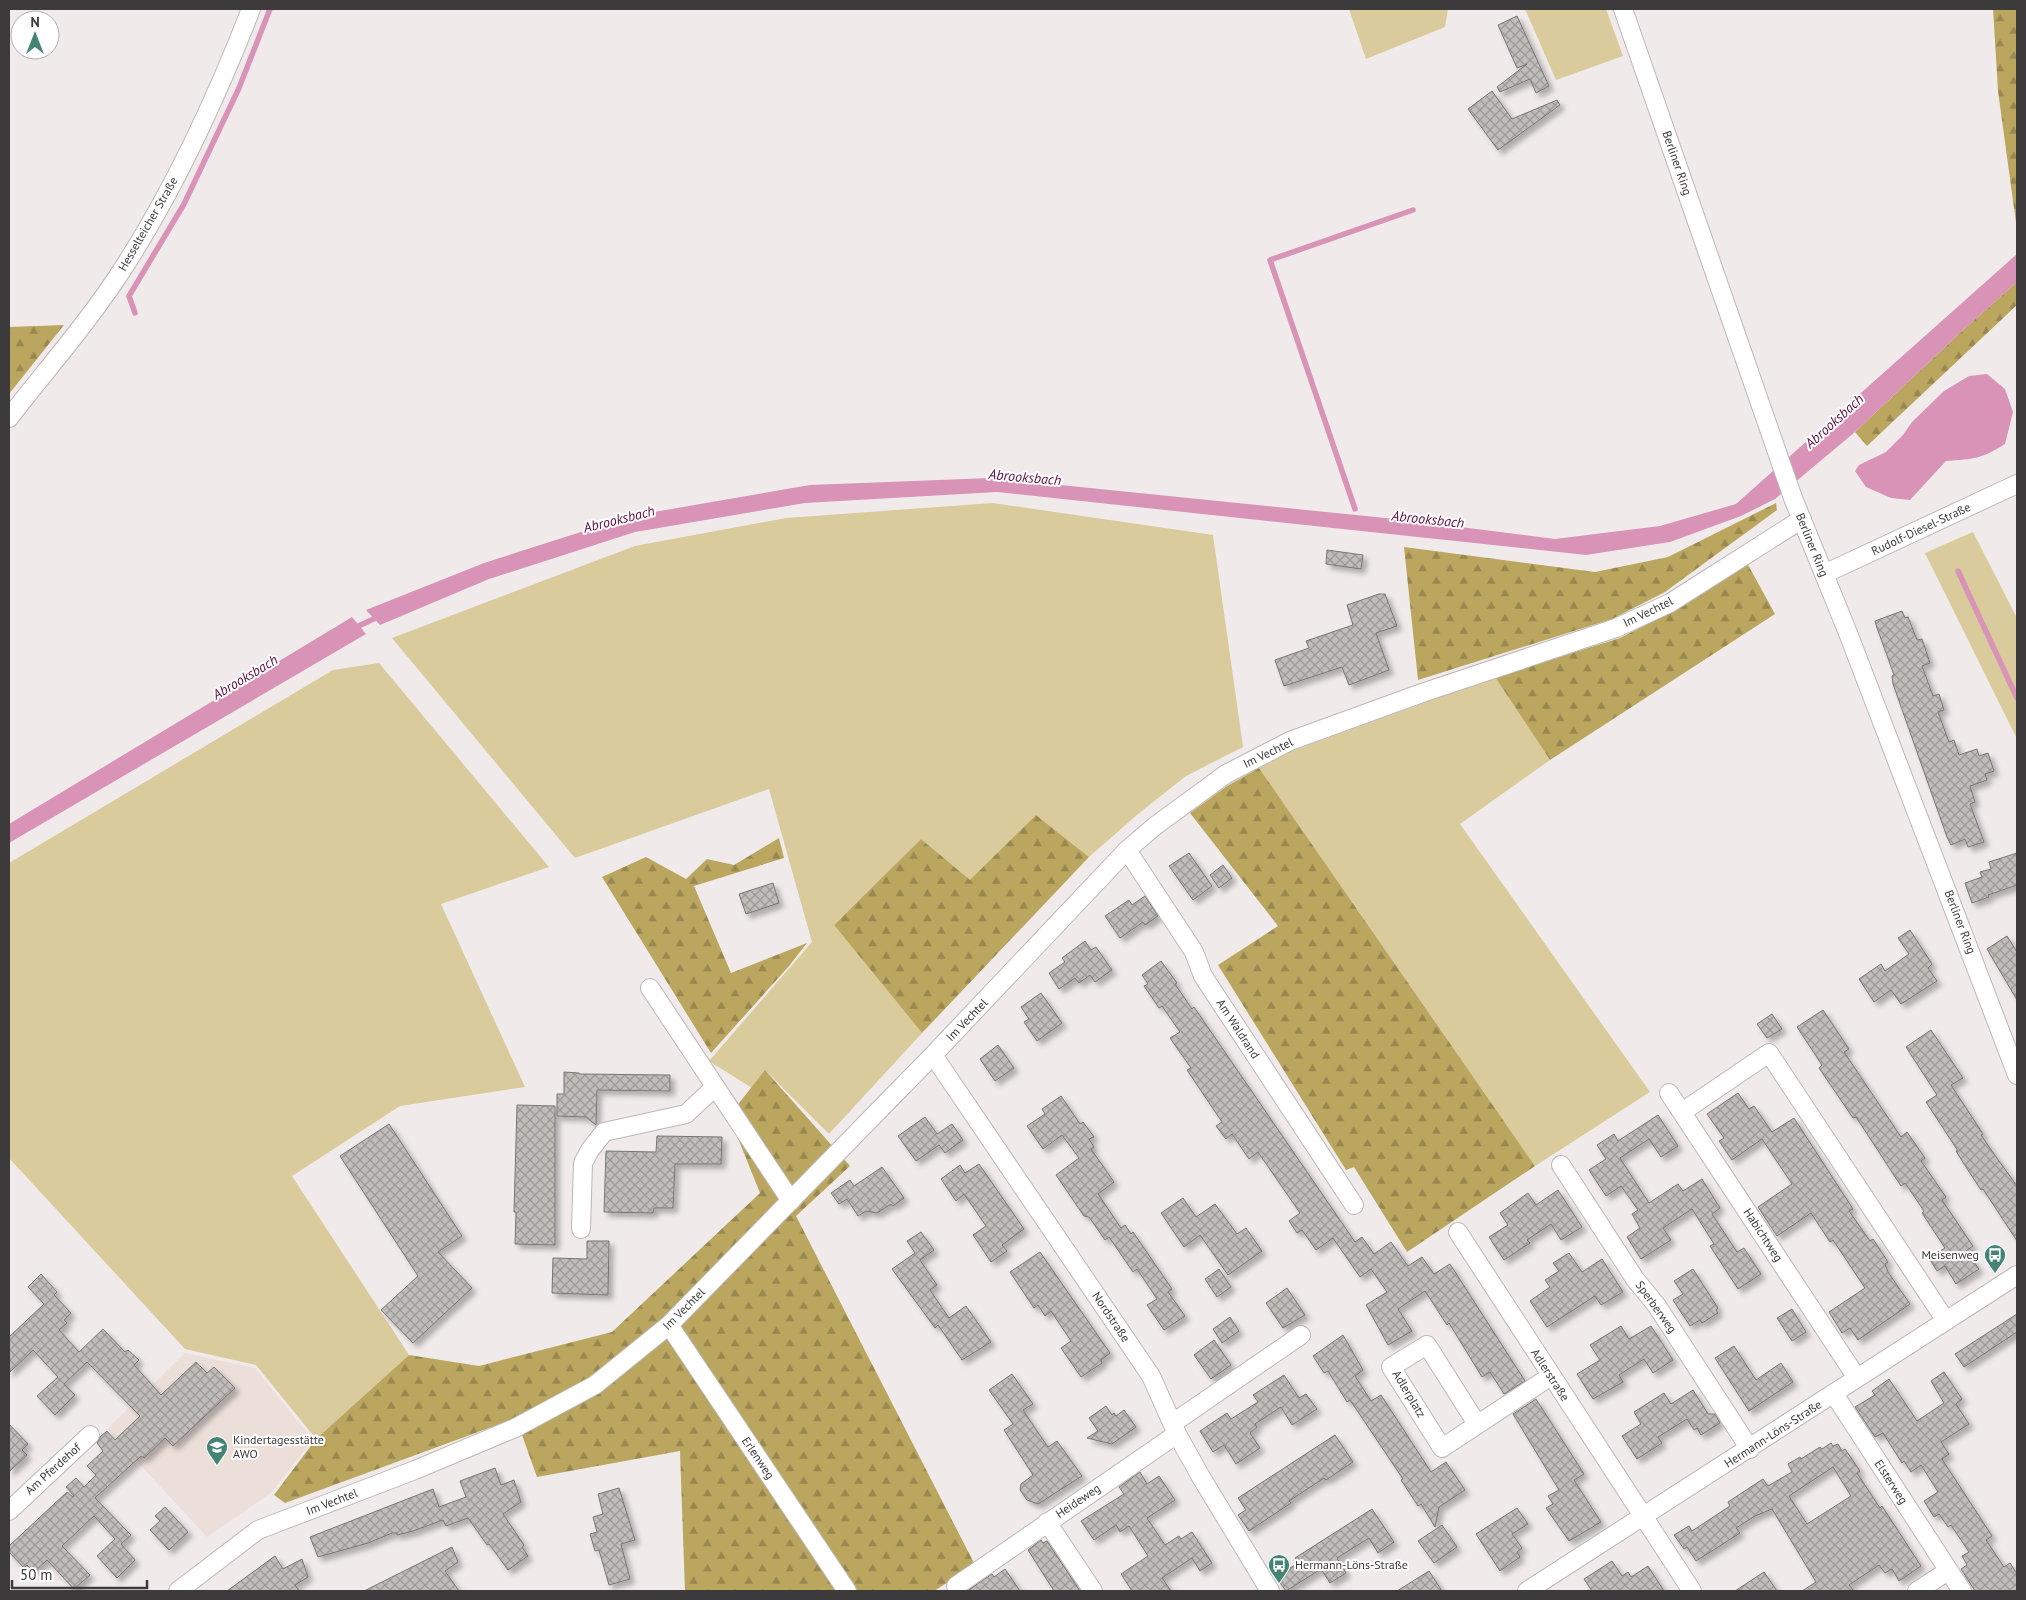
<svg xmlns="http://www.w3.org/2000/svg" width="2026" height="1600" viewBox="0 0 2026 1600" font-family="'PT Sans',sans-serif">
<defs>
<pattern id="forest-firs" width="22" height="20" patternUnits="userSpaceOnUse" patternTransform="scale(1.25)"><rect width="22" height="20" fill="#baa65f"/><path d="M5 1l3.5 6h-7zM16 11l3.5 6h-7z" fill="#98884f"/></pattern>
<pattern id="building-cross-hatch" width="8" height="8" patternUnits="userSpaceOnUse" patternTransform="scale(1.25)"><rect width="8" height="8" fill="#bfbcb9"/><path d="M0 0l8 8M0 8l8-8" fill="none" stroke="#9c9a97"/></pattern>
<filter id="shadow"><feDropShadow dx="4.5" dy="4.5" stdDeviation="2.5" flood-color="#0004"/></filter>
</defs>
<rect width="100%" height="100%" fill="#f0ebea"/>
<path fill="#ecdfda" d="M185,1353L255,1368L313,1440L271,1493L207,1537L107,1429Z"/>
<path fill="#d9cb9b" d="M1349,9H1448L1445,27L1366,59Z
M1525,9H1606L1623,56L1556,80Z
M993,503L1213,535L1243,747L1186,776L1138,814L1089,857L1036,815L970,881L921,839L834,925L922,1033L829,1134L765,1070L752,1088L709,1061L812,942L769,789L575,858L392,638L635,546L786,518Z
M1973,532L2017,618V739L1925,553Z
M379,663L549,867L441,904L525,1087L400,1106L292,1176L409,1355L316,1439L256,1365L185,1349L9,1158V863L333,670Z
M1495,677L1550,760L1460,824L1650,1092L1535,1166L1259,768L1292,751Z"/>
<path fill="url(#forest-firs)" d="M1993,9H2017V230L1998,91Z
M2017,282V305L1867,446L1855,432L1963,330Z
M64,325L9,394V327Z
M1776,503L1777,510L1665,592L1612,619L1418,680L1404,547L1595,572L1668,557Z
M1747,563L1775,614L1550,760L1495,677L1620,638L1677,609Z
M1259,768L1535,1166L1407,1252L1354,1167L1346,1170L1218,965L1278,926L1190,813L1227,786Z
M1036,815L1089,857L922,1033L834,925L921,839L970,880Z
M779,838L784,858L694,886L731,973L807,943L789,966L711,1053L602,877L646,857L686,879L707,859L734,865Z
M765,1070L850,1166L796,1216L975,1565L934,1591H685L680,1451L537,1477L516,1418L285,1503L274,1495L316,1439L409,1355L479,1366L612,1332L760,1193L729,1116Z"/>
<path fill="#d893b7" d="M2017,254V282L1963,330L1855,432L1775,499L1741,516L1670,542L1586,555L997,492L805,503L635,532L489,579L380,625L366,610L484,563L631,516L810,485L991,478L1405,520L1555,539L1660,526L1736,504Z
M1987,374L2005,389L2013,412L2005,444C1981,459 1974,459 1946,461L1910,500L1891,498L1866,487L1855,471L1859,465L1886,452L1903,435L1912,422L1944,391L1969,376Z
M352,617L366,634L9,843V824Z"/>
<g fill="none" stroke-linecap="round" stroke-linejoin="round">
<path stroke="#d893b7" stroke-width="5.5" d="M135,313L129,296L184,204L239,88L270,9
M1355,509L1270,260L1413,210
M1958,571L2017,698
M352,629L380,616"/>
</g>
<path fill="url(#building-cross-hatch)" stroke="#787572" fill-rule="evenodd" filter="url(#shadow)" d="M1517,16L1549,86L1536,93L1530,79L1500,92L1497,87L1527,64L1517,68L1498,25Z
M1492,91L1512,119L1557,100L1560,105L1498,150L1468,109Z
M1327,550L1363,555L1361,569L1326,564Z
M1379,594H1385L1397,626L1376,633L1389,670L1349,685L1342,667L1284,686L1275,660L1309,648L1306,641L1353,625L1347,605Z
M1902,611L1905,618L1908,617L1917,640L1922,639L1930,663L1922,666L1933,696L1939,694L1944,710L1938,712L1949,742L1954,740L1959,755L1977,749L1979,756L1988,753L1994,771L1985,774L1987,780L1970,786L1975,802L1970,804L1984,842L1968,847L1965,839L1951,845L1947,837L1893,684L1892,676L1894,675L1877,628L1875,621Z
M1189,853L1212,886L1193,900L1169,866Z
M2017,853V885L1988,895L1989,897L1972,903L1965,883L1982,877L1980,872L1991,869L1989,862Z
M1223,865L1232,878L1219,888L1210,875Z
M773,883L779,903L746,914L739,894Z
M1145,896L1158,916L1145,925L1143,922L1120,938L1105,916L1129,900L1132,905Z
M1910,930L1932,964L1928,968L1937,981L1901,1004L1891,990L1874,1002L1859,979L1881,964L1885,971L1909,954L1898,938Z
M2007,936L2017,952V1000L1987,949Z
M1085,941L1091,950L1096,947L1112,970L1095,982L1090,975L1079,983L1075,978L1059,989L1049,973L1065,962L1062,958Z
M1161,961L1177,983L1175,984L1192,1009L1194,1007L1355,1242L1362,1237L1374,1254L1391,1242L1408,1266L1422,1257L1434,1274L1450,1264L1525,1381L1504,1394L1490,1372L1482,1377L1449,1323L1447,1325L1425,1291L1398,1309L1412,1331L1388,1345L1366,1305L1387,1292L1371,1269L1360,1277L1333,1238L1316,1250L1302,1230L1297,1233L1289,1221L1300,1213L1258,1152L1249,1159L1232,1134L1226,1139L1216,1126L1222,1122L1187,1070L1191,1068L1170,1038L1180,1032L1162,1006L1159,1008L1144,986L1148,984L1142,975Z
M1041,993L1062,1023L1037,1041L1024,1022L1029,1019L1021,1007Z
M1823,1010L1849,1049L1844,1052L1901,1137L1907,1132L1925,1158L1921,1161L1946,1197L1942,1200L1973,1246L1966,1251L1979,1269L1956,1284L1945,1266L1937,1271L1929,1258L1945,1248L1922,1213L1924,1211L1905,1183L1901,1186L1856,1117L1853,1118L1819,1068L1822,1065L1797,1027Z
M1772,1014L1782,1029L1767,1038L1757,1024Z
M1931,1030L1963,1078L1951,1085L1983,1134L1981,1135L1994,1154L2017,1186V1241L1983,1189L1981,1190L1964,1164L1956,1151H1958L1926,1102L1937,1095L1906,1047Z
M998,1045L1014,1068L995,1081L980,1059Z
M564,1072L579,1073V1074L670,1075V1091L597,1090L596,1125L586,1117L557,1116V1094H564Z
M1738,1093L1749,1109L1754,1106L1772,1132L1794,1118L1853,1209L1849,1211L1870,1241L1873,1239L1888,1262L1885,1264L1888,1272L1910,1304L1858,1340L1850,1328L1842,1333L1829,1312L1865,1288L1833,1240L1830,1242L1811,1213L1777,1236L1758,1207L1792,1184L1762,1139L1732,1160L1719,1141L1724,1138L1707,1114Z
M1061,1096L1080,1124L1083,1122L1094,1137L1089,1139L1094,1147L1091,1149L1114,1182L1098,1194L1121,1228L1125,1225L1131,1234L1133,1232L1172,1289L1168,1292L1185,1316L1164,1330L1147,1305L1157,1299L1137,1269L1133,1272L1109,1237L1105,1240L1089,1217L1084,1216L1056,1175L1079,1158L1062,1135L1043,1149L1027,1126L1045,1114L1042,1109Z
M517,1105L555,1106V1245L515,1244L516,1212H514Z
M1658,1115L1678,1146L1661,1157L1649,1139L1620,1158L1649,1203L1678,1184L1683,1191L1702,1179L1720,1208L1712,1214L1737,1252L1744,1248L1761,1274L1738,1289L1710,1246L1714,1244L1692,1209L1663,1228L1671,1240L1641,1259L1627,1237L1640,1228L1632,1214L1638,1210L1621,1186L1606,1196L1589,1170L1606,1159L1597,1145L1614,1134L1618,1141Z
M925,1117L937,1134L952,1124L963,1140L945,1153L939,1145L916,1161L898,1136Z
M389,1124L462,1236L438,1252L472,1288L413,1343L381,1310L418,1276L340,1156Z
M657,1136L722,1137L721,1164H675L673,1208H654L653,1213L604,1212L606,1151L656,1152Z
M979,1164L1024,1229L1002,1245L1007,1251L991,1262L973,1235L986,1226L964,1194L956,1201L941,1179L960,1165L965,1173Z
M882,1167L904,1198L893,1206L891,1204L877,1213L866,1211L858,1216L847,1199L839,1204L831,1193L850,1180L854,1186Z
M1558,1190L1582,1227L1561,1240L1551,1224L1527,1240L1530,1243L1504,1260L1489,1237L1508,1225L1500,1213L1528,1193L1536,1205Z
M1183,1198L1196,1217L1215,1204L1237,1234L1246,1228L1262,1251L1228,1275L1200,1235L1184,1247L1161,1213Z
M921,1232L934,1250L920,1260L937,1285L930,1290L949,1318L966,1306L991,1342L962,1360L938,1325L935,1328L892,1269L915,1253L907,1241Z
M587,1241H609L608,1295L552,1293L553,1258L587,1259Z
M1040,1252L1110,1353L1101,1360L1102,1363L1081,1377L1061,1348L1071,1341L1051,1311L1045,1316L1038,1305L1034,1308L1010,1272Z
M1569,1253L1582,1272L1602,1259L1623,1292L1601,1305L1595,1296L1547,1327L1530,1301L1550,1287L1545,1280L1559,1271L1553,1263Z
M1219,1269L1231,1287L1217,1297L1205,1279Z
M1693,1269L1718,1308L1716,1310L1718,1313L1702,1323L1700,1320L1690,1326L1673,1300L1683,1294L1674,1281Z
M41,1274L57,1292L54,1295L71,1313L64,1320L67,1323L59,1330L79,1352L103,1329L125,1352L128,1350L139,1360L134,1365L161,1395L196,1362L207,1373L214,1367L235,1388L173,1446L165,1438L144,1458L141,1456L95,1498L131,1535L121,1544L135,1560L117,1578L97,1556L115,1539L94,1516L62,1546L90,1575L74,1589L47,1560L34,1572L27,1565L24,1568L9,1552V1546L67,1492L73,1497L74,1496L66,1487L76,1478L84,1487L96,1475L87,1466L103,1451L97,1443L100,1437L107,1431L115,1440L140,1416L87,1362L64,1384L75,1395L55,1415L37,1396L58,1377L33,1350L9,1373V1337L44,1304L28,1287Z
M1287,1288L1305,1315L1283,1328L1266,1303Z
M1792,1309L1806,1332L1792,1341L1777,1318Z
M2017,1314V1332L1964,1367L1955,1354Z
M1230,1317L1239,1331L1222,1343L1213,1329Z
M1621,1326L1629,1339L1651,1326L1673,1360L1653,1373L1644,1359L1619,1375L1623,1382L1593,1399L1577,1374L1600,1360L1590,1345Z
M1343,1335L1363,1370L1355,1376L1371,1401L1381,1395L1431,1472L1446,1462L1465,1490L1439,1507L1435,1527L1421,1504L1418,1506L1401,1480L1403,1479L1350,1400L1347,1402L1328,1371L1324,1373L1313,1356Z
M1214,1340L1231,1365L1211,1379L1194,1355Z
M1734,1346L1756,1380L1781,1363L1793,1382L1749,1411L1715,1358Z
M1944,1372L1962,1399L1956,1404L1969,1424L1941,1442L1949,1454L1942,1459L1992,1536L1986,1540L2004,1567L2010,1563L2017,1574V1591H1975L1961,1569L1967,1565L1962,1556L1969,1552L1951,1525L1948,1527L1939,1514L1934,1517L1924,1501L1938,1492L1921,1465L1911,1472L1904,1461L1902,1463L1883,1433L1875,1437L1855,1407L1875,1395L1872,1391L1889,1379L1917,1421L1944,1403L1931,1381Z
M1012,1374L1033,1404L1023,1410L1037,1431L1048,1447L1057,1441L1082,1476L1038,1504L1027,1500L1020,1490L1021,1484L1033,1475L1004,1430L1013,1424L989,1390Z
M1284,1375L1299,1398L1306,1394L1317,1409L1292,1425L1281,1407L1255,1424L1257,1427L1250,1433L1260,1448L1236,1464L1224,1445L1213,1452L1200,1431L1227,1413L1231,1419L1258,1402L1253,1395Z
M1693,1390L1708,1414H1715L1720,1423L1701,1435L1697,1428L1694,1430L1687,1419L1658,1437L1662,1443L1637,1459L1622,1436L1641,1424L1634,1412L1664,1393L1671,1404Z
M1536,1399L1584,1474L1574,1480L1601,1522L1569,1541L1546,1508L1553,1504L1548,1496L1559,1490L1513,1414Z
M1106,1406L1112,1415L1114,1413L1116,1416L1124,1410L1136,1427L1112,1444L1087,1438L1098,1431L1089,1418Z
M9,1424L28,1444L22,1450L27,1455L9,1472Z
M1335,1435L1353,1462L1326,1480L1324,1478L1289,1501L1291,1503L1249,1531L1238,1515L1246,1510L1238,1498Z
M1831,1443L1833,1446L1838,1444L1842,1451L1845,1449L1860,1471L1857,1473L1880,1508L1882,1506L1921,1566L1899,1581L1892,1569L1885,1573L1879,1565L1849,1585L1854,1591H1802L1816,1582L1772,1509L1755,1516L1736,1528L1740,1533L1696,1561L1687,1547L1684,1549L1674,1535L1689,1526L1692,1531L1730,1506L1728,1502L1763,1479L1768,1486L1792,1472L1788,1464L1800,1457L1801,1459L1820,1447L1822,1449ZM1833,1467L1851,1496L1807,1524L1789,1496Z
M495,1468L501,1485L514,1480L521,1502L503,1514L524,1545L522,1547L528,1556L508,1570L489,1544L487,1545L468,1518L446,1526L443,1520L413,1531L397,1535V1533H392L368,1543L318,1557L310,1537L433,1489L439,1507L466,1497L460,1481Z
M1140,1472L1147,1484L1159,1476L1175,1500L1147,1518L1165,1545L1179,1536L1181,1539L1192,1532L1212,1563L1200,1571L1192,1558L1162,1578L1171,1591H1132L1121,1574L1148,1556L1129,1526L1120,1532L1116,1525L1094,1540L1081,1521L1124,1494L1119,1487Z
M619,1488L635,1540L621,1544L630,1579L609,1585L599,1550L595,1551L590,1534L597,1532L593,1517L603,1514L598,1494Z
M165,1507L188,1532L169,1550L150,1530L160,1521L155,1516Z
M1517,1508L1528,1524L1512,1534L1522,1548L1517,1552L1520,1557L1500,1571L1476,1534Z
M1372,1509L1394,1542L1378,1553L1369,1538L1337,1558L1346,1573L1330,1583L1321,1569L1286,1591L1276,1577L1298,1563L1295,1558Z
M1442,1525L1457,1547L1434,1563L1418,1541Z
M1041,1540L1043,1543L1047,1541L1080,1591H1054L1028,1550Z
M452,1547L458,1562L445,1571L459,1591H364Z
M275,1556L283,1569L302,1559L308,1577L295,1585L299,1591H227Z
M1612,1561L1622,1576L1628,1572L1631,1577L1648,1566L1664,1591H1592L1584,1579Z
M1005,1569L1020,1591H967L992,1574L994,1577Z
M1429,1571L1442,1591H1397Z
M1764,1572L1777,1591H1735Z"/>
<g fill="none" stroke-linecap="round" stroke-linejoin="round">
<g stroke="#bcb7b6" stroke-width="20">
<path id="minor" d="M1623,9L1793,498L1848,633L2017,1075
M9,418C47,369 90,320 124,267C176,186 216,99 251,9
M1824,574L2017,484
M1127,850L1194,952L1203,976L1354,1205
M650,988L791,1201
M933,1055L1151,1376L1177,1434L1201,1477L1270,1591
M1669,1093L1857,1378
M1682,1112L1769,1053L1946,1321
M1561,1165L1635,1279L1657,1306L1750,1449
M581,1229L583,1163L590,1150L604,1132L686,1114L715,1087
M1458,1232L1692,1591
M669,1325L847,1591
M1834,1394L1962,1591
M1173,1423L1301,1335
M1477,1424L1427,1345L1391,1367L1442,1448L1551,1376
M9,1511L90,1435
M1047,1522L1093,1591
M956,1586L1177,1434
M178,1591L258,1530L415,1470L515,1428L595,1385L669,1325L933,1055L1127,850L1155,826L1226,774L1290,741L1422,693L1616,628L1670,603L1802,519
M1527,1591L2017,1275
M1917,1591L1948,1571"/>
</g>
<use href="#minor" stroke="#fff" stroke-width="18"/>
</g>
<defs>
<g id="bus-pin" transform="scale(1.125)"><path d="M0 17L-7.5 6A9.5 9.5 0 1 1 7.5 6Z" fill="#438473" stroke="#fff"/><path d="M-5-6H5V4H4V6H2V4H-2V6H-4V4H-5ZM-3.5-4V0h7V-4ZM-3.5 1.2v1.5H-2V1.2ZM2 1.2v1.5H3.5V1.2Z" fill="#fff"/></g>
<g id="school-pin" transform="scale(1.125)"><path d="M0 17L-7.5 6A9.5 9.5 0 1 1 7.5 6Z" fill="#438473" stroke="#fff"/><path d="M0-5L7-2L0 1L-7-2ZM-4 1L0 2.5L4 1V4Q0 6-4 4Z" fill="#fff"/></g>
</defs>
<g fill-rule="evenodd">
<use href="#bus-pin" x="1995" y="1255"/>
<use href="#school-pin" x="217" y="1447"/>
<use href="#bus-pin" x="1279" y="1565"/>
</g>
<g text-anchor="middle" stroke-width="4" stroke-linejoin="round" paint-order="stroke">
<g font-size="12" fill="#3c3a3a" stroke="#fff">
<text transform="translate(1677 163) rotate(71)" y="4">Berliner Ring</text>
<text transform="translate(148 224) rotate(-60)" y="4">Hesselteicher Straße</text>
<text transform="translate(1921 529) rotate(-25)" y="4">Rudolf-Diesel-Straße</text>
<text transform="translate(1812 545) rotate(68)" y="4">Berliner Ring</text>
<text transform="translate(1648 612) rotate(-26)" y="4">Im Vechtel</text>
<text transform="translate(1268 753) rotate(-26)" y="4">Im Vechtel</text>
<text transform="translate(1960 922) rotate(69)" y="4">Berliner Ring</text>
<text transform="translate(967 1020) rotate(-46)" y="4">Im Vechtel</text>
<text transform="translate(1238 1029) rotate(57)" y="4">Am Waldrand</text>
<text transform="translate(1763 1235) rotate(57)" y="4">Habichtweg</text>
<text transform="translate(1656 1307) rotate(54)" y="4">Sperberweg</text>
<text transform="translate(684 1309) rotate(-45)" y="4">Im Vechtel</text>
<text transform="translate(1111 1317) rotate(56)" y="4">Nordstraße</text>
<text transform="translate(1550 1375) rotate(57)" y="4">Adlerstraße</text>
<text transform="translate(1409 1394) rotate(59)" y="4">Adlerplatz</text>
<text transform="translate(1773 1434) rotate(-33)" y="4">Hermann-Löns-Straße</text>
<text transform="translate(758 1458) rotate(56)" y="4">Erlenweg</text>
<text transform="translate(53 1469) rotate(-42)" y="4">Am Pferdehof</text>
<text transform="translate(1891 1482) rotate(57)" y="4">Elsterweg</text>
<text transform="translate(1078 1501) rotate(-34)" y="4">Heideweg</text>
<text transform="translate(332 1502) rotate(-21)" y="4">Im Vechtel</text>
</g>
<g font-size="12" fill="#3c3a3a" stroke="#fff" text-anchor="start">
<text x="1979" y="1259" text-anchor="end">Meisenweg</text>
<text x="233" y="1444">Kindertagesstätte<tspan x="233" dy="14">AWO</tspan></text>
<text x="1295" y="1569">Hermann-Löns-Straße</text>
</g>
<g font-size="14" font-style="italic" fill="#5d0c41" stroke="#fff">
<text transform="translate(1834 421) rotate(-42)" y="5">Abrooksbach</text>
<text transform="translate(1025 477) rotate(5)" y="5">Abrooksbach</text>
<text transform="translate(619 519) rotate(-14)" y="5">Abrooksbach</text>
<text transform="translate(1428 519) rotate(6)" y="5">Abrooksbach</text>
<text transform="translate(245 677) rotate(-31)" y="5">Abrooksbach</text>
</g>
</g>
<rect width="2026" height="1600" fill="none" stroke="#3c3a3a" stroke-width="20"/>
<g transform="translate(35 35)"><circle r="24" fill="#ffffff" stroke="#b1b0b0"/>
<path d="M0-4L9 19L0 12L-9 19Z" fill="#438473"/>
<text y="-8" font-size="14" font-weight="bold" text-anchor="middle" fill="#3c3a3a">N</text>
</g>
<path d="M12 1580v8h135v-8" fill="none" stroke="#3c3a3a" stroke-width="2.5"/>
<text x="20" y="1580" font-size="15" fill="#3c3a3a" stroke="#ffffff" stroke-width="4" paint-order="stroke">50 m</text>
</svg>
